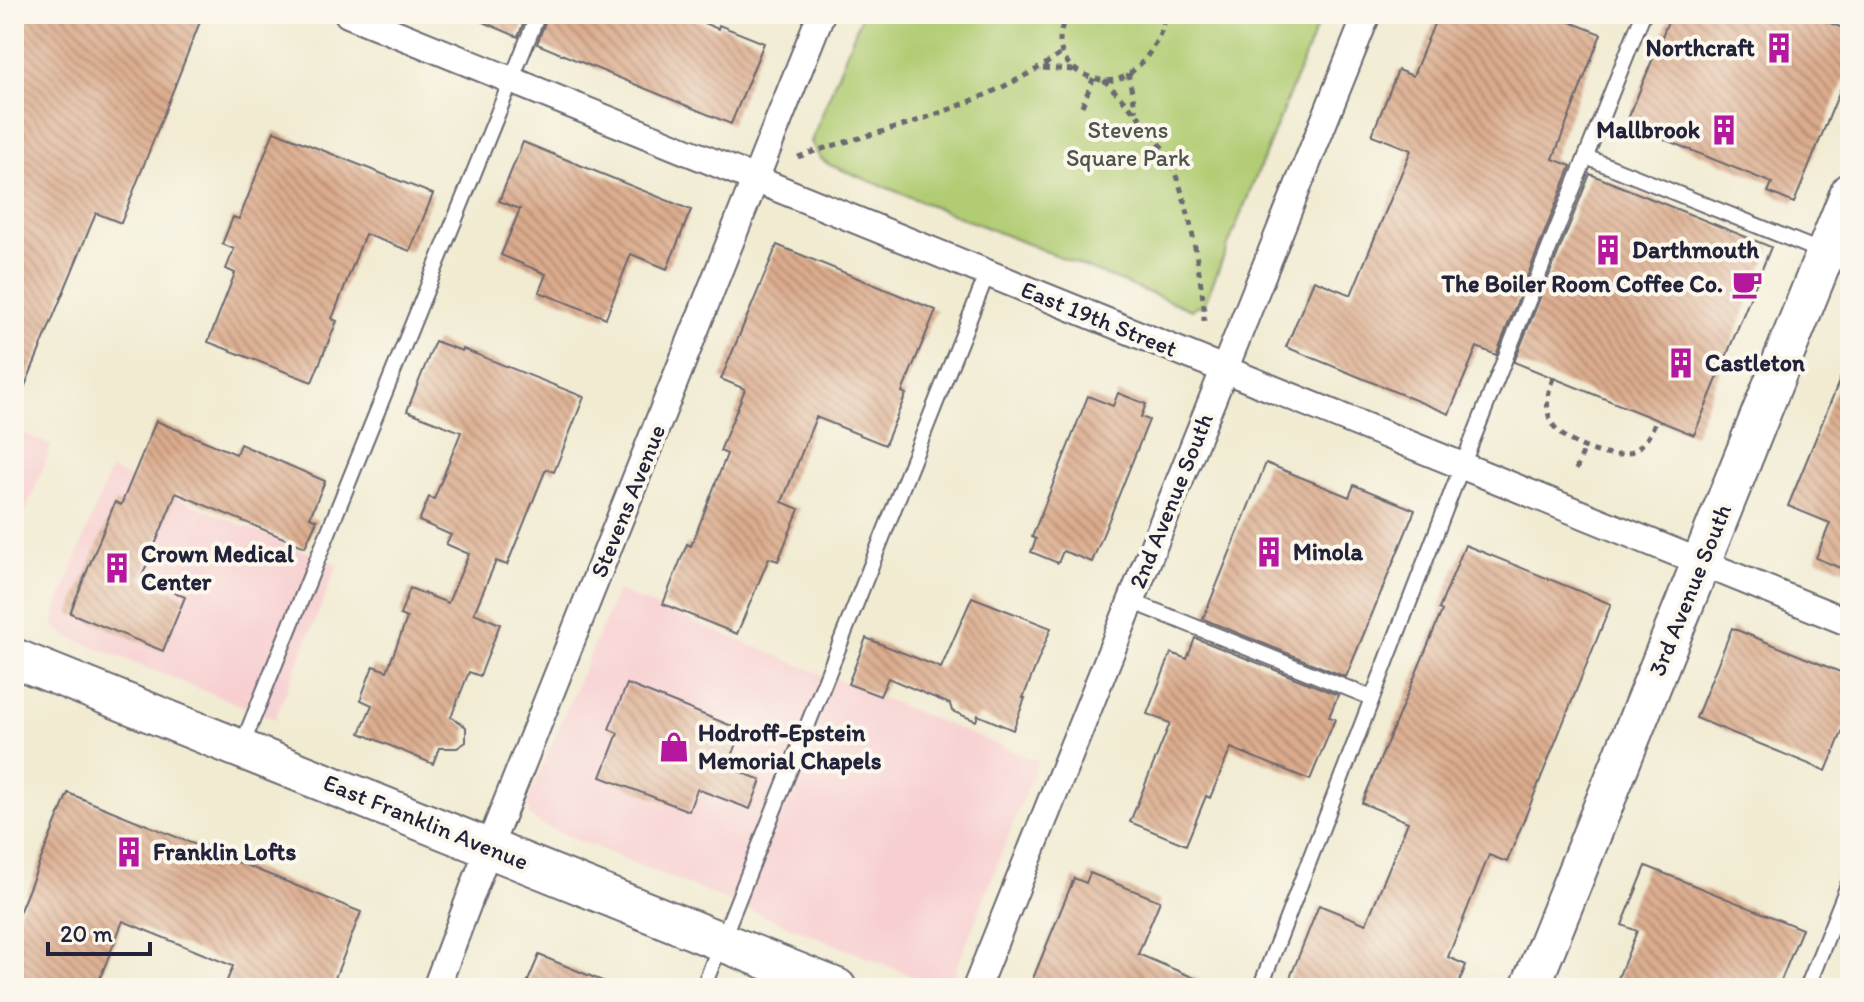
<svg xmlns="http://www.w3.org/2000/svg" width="1864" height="1002" viewBox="0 0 1864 1002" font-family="Itim,sans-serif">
<defs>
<pattern id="building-back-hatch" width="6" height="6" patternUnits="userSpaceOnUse" patternTransform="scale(2)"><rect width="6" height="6" fill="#dbab8c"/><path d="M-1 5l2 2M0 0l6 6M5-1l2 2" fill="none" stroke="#b18b74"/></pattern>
</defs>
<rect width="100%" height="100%" fill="#fbf7ec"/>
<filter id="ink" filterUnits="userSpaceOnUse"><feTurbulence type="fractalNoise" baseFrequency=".0125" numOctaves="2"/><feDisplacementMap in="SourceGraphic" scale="16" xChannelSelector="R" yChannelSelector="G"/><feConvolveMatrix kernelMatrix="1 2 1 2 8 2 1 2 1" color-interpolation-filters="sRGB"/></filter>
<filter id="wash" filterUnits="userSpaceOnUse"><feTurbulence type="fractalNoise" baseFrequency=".006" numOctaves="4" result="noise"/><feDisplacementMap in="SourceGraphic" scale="32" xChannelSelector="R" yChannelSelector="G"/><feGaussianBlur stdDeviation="1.8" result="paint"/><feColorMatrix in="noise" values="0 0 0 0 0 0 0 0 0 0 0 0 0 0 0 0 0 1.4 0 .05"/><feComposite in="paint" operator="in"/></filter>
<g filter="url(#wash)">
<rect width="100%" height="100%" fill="#f1ebd2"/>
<path fill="#f7cfd1" d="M14,429L52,446L14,539Z
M110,470L338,565L275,719L67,636L54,626L56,611Z
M617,591L1038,761L954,975L946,980L932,984L541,825L529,815L528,800Z"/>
<path fill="#b1cc73" stroke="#6a7757" stroke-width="2" d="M862,14H1322L1204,305L1196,306L1192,310L830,165L820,158L811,142Z"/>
<g id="blocks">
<path fill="url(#building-back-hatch)" d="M14,14H203L121,223L96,213L15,410Z
M465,14H527L518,37Z
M548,14H682L718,29L719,25L764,43L731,124L537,44Z
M1438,14H1550L1601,34L1553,159L1571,166L1496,355L1477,347L1449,414L1286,347L1314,280L1351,295L1411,150L1372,135L1398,70L1413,76Z
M1671,14H1808L1850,31V66L1794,203L1768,192L1772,183L1626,124Z
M274,131L433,194L410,251L365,234L332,319L337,321L312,382L208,342L235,273L226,269L234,249L222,244L233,217L239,219Z
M523,142L691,210L667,269L631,254L606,318L539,292L546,274L501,255L520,209L499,201Z
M1590,174L1771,247L1694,435L1514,362Z
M777,245L936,310L902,392L906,394L885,445L816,417L782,502L799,509L778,561L769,558L737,634L663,604L687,544L691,546L727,454L720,451L745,389L721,379Z
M435,341L462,351L463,349L584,397L554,472L546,469L507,565L496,561L474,613L500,624L480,676L469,672L451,717L466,727V742L457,748H439L433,764L360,733L372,705L361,700L362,695L373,666L387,671L407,618L400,615L410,588L448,603L469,554L446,544L451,535L419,521L429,497L434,499L461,432L407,411Z
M1849,357H1850V572L1816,558L1830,523L1788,506Z
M1118,393L1146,404L1141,417L1149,420L1092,562L1063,551L1058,563L1031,552L1036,539L1032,537L1088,396L1113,406Z
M156,421L236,454L240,444L325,481L310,517L317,520L305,547L176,493L141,579L185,597L163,651L70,613L115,502L121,505Z
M1266,463L1349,497L1354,485L1415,510L1346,677L1203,619Z
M1465,545L1611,604L1507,862L1489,855L1448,957L1466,965L1457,988H1286L1319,905L1366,924L1408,822L1362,803L1442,611L1439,609Z
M972,597L1051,628L1023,698H1025L1013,730L978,715L976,721L952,711L950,704L888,678L880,696L848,684L866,638L941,668Z
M1732,628L1850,676V713L1826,771L1696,718Z
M1195,638L1338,695L1329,717L1335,719L1310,780L1231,748L1210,798L1206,796L1186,845L1130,822L1170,723L1147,714L1171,653L1187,659Z
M627,684L742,730L728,767L761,780L750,809L697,789L689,811L601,777L618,733L609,729Z
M68,793L361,912L331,988H224L233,966L123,921L96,988H14V925Z
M1646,866L1802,929L1778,988H1614L1637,931L1622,925Z
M1090,873L1160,901L1138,954L1218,988H1029L1074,878L1086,883Z
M539,955L617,987V988H525Z"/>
</g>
</g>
<g filter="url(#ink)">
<use href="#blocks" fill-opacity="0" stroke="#6a6870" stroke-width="2"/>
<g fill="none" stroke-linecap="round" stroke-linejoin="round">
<g stroke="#6a6870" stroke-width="18">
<path id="lane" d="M1586,157L1825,253
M1131,601L1372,698
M241,748L538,14
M703,988L987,274
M1260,988L1462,466L1643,14
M1807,988L1850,880"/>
</g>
<g stroke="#6a6870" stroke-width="30">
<path id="street" d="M348,14L1850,623
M436,988L489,847L821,14
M976,988L1367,14"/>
</g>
<g stroke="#6a6870" stroke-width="42">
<path id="secondary" d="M14,658L837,988
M1530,988L1850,192"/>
</g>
<path stroke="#6a6870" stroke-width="5" stroke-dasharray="6 6" stroke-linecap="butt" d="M1067,14C1055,39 1057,63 1085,75C1095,79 1105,82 1115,80C1141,74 1162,38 1166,14
M1043,68L1073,70
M1128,73L1136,111
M1104,80C1121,98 1139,115 1154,135C1189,184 1195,248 1204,305V321
M1082,106L1094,77
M798,157C831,145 865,137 898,127C955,109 1012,87 1061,54
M1553,378C1539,417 1552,435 1589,449C1621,462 1645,455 1656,419
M1576,470L1585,448"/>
<use href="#lane" stroke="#fff" stroke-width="14"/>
<use href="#street" stroke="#fff" stroke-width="26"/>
<use href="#secondary" stroke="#fff" stroke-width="38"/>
</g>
</g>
<defs>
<g id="building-bare" transform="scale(2.4)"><path d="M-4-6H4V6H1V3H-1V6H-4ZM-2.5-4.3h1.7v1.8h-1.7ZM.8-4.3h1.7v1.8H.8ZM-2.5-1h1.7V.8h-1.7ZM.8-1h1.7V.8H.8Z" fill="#b5179e" stroke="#fbf7ec" stroke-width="2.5" paint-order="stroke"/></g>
<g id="cafe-bare" transform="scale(2.4)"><path d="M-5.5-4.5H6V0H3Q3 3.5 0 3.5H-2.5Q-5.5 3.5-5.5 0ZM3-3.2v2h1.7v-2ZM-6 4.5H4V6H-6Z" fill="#b5179e" stroke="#fbf7ec" stroke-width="2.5" paint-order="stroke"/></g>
<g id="shop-bare" transform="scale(2.4)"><path d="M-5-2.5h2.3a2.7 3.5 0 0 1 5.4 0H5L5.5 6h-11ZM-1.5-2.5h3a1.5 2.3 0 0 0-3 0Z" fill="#b5179e" stroke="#fbf7ec" stroke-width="2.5" paint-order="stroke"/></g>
</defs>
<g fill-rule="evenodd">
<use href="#building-bare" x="1779" y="48"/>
<use href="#building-bare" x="1724" y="130"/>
<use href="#building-bare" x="1608" y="250"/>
<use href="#cafe-bare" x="1747" y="284"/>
<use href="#building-bare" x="1681" y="363"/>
<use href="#building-bare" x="1269" y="552"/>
<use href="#building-bare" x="117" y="568"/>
<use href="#shop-bare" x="674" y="747"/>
<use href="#building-bare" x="129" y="852"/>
</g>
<g text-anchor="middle" stroke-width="8" stroke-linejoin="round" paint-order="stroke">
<g font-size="24" font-weight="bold" fill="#22223b" stroke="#fbf7ec" text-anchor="start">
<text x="1755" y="56" text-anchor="end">Northcraft</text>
<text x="1700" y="138" text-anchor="end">Mallbrook</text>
<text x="1632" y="258">Darthmouth</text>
<text x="1723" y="292" text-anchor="end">The Boiler Room Coffee Co.</text>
<text x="1705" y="371">Castleton</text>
<text x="1293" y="560">Minola</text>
<text x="141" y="562">Crown Medical<tspan x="141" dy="28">Center</tspan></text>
<text x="698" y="741">Hodroff-Epstein<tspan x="698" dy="28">Memorial Chapels</tspan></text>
<text x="153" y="860">Franklin Lofts</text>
</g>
<g font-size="24" fill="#4d554c" stroke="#fbf7ec">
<text x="1128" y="138">Stevens<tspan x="1128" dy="28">Square Park</tspan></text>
</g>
<g font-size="24" fill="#22223b" stroke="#fbf7ec">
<text transform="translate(1099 319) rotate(22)" y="8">East 19th Street</text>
<text transform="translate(628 501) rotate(-68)" y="8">Stevens Avenue</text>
<text transform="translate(1171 501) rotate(-68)" y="8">2nd Avenue South</text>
<text transform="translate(1690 590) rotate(-68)" y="8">3rd Avenue South</text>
<text transform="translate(426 822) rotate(22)" y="8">East Franklin Avenue</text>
</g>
</g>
<rect width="1864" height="1002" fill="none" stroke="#fbf7ec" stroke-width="48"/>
<path d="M48 942v12h102v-12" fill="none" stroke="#22223b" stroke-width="4"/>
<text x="60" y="942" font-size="24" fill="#22223b" stroke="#fbf7ec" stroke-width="6" paint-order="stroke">20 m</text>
</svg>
